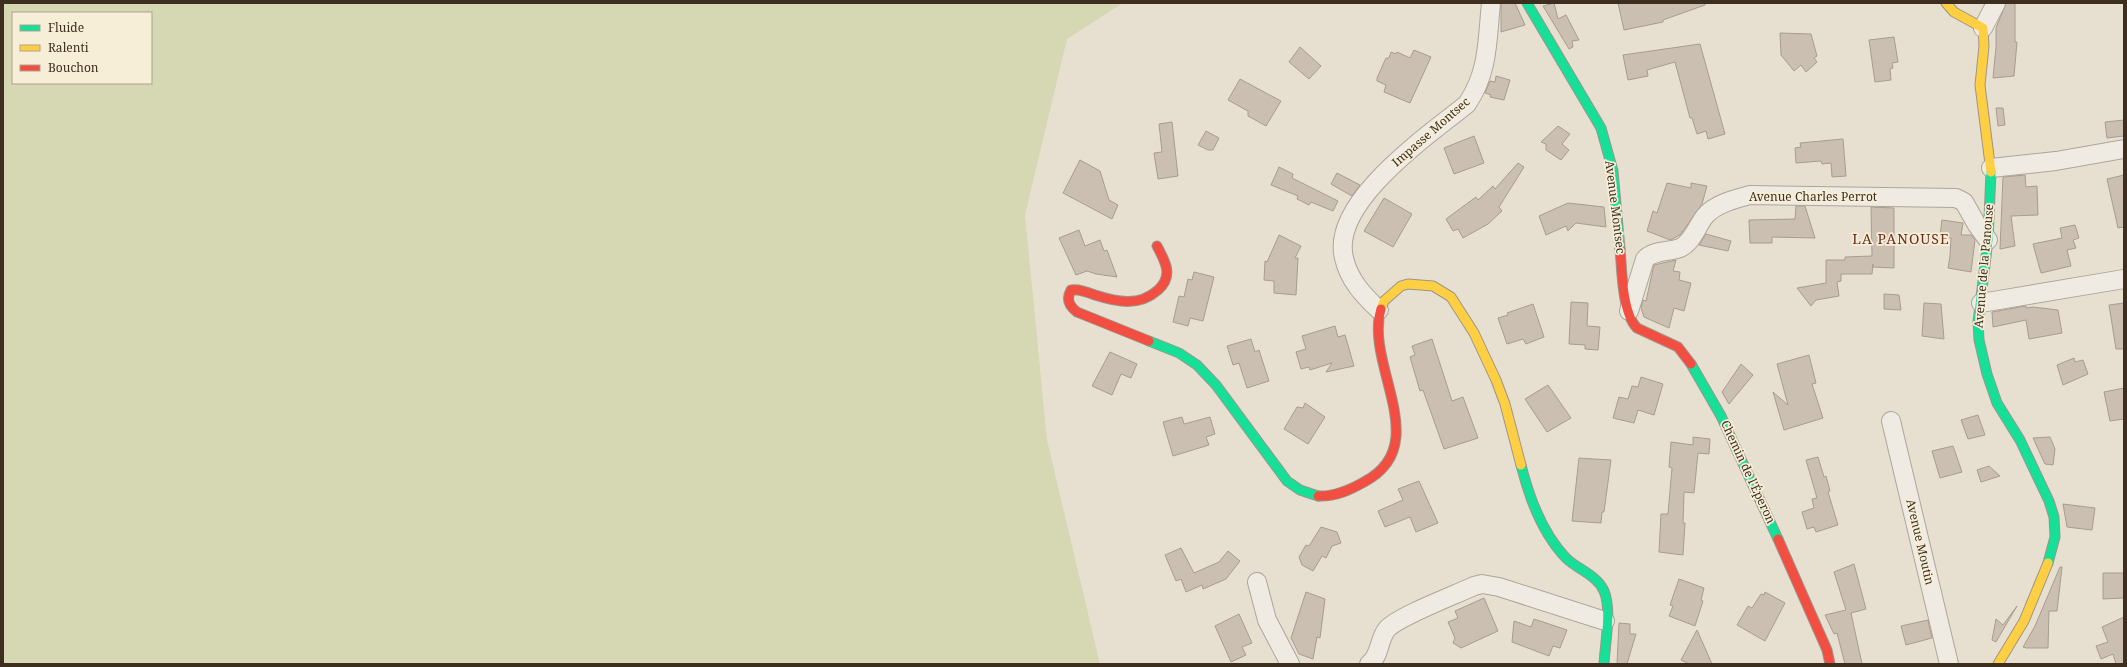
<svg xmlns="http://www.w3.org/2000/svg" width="2127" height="667" viewBox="0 0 2127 667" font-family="'Noto Serif',serif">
<rect width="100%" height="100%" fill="#e7e0d1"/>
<path fill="#d6d7b3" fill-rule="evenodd" d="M3,3H1123L1067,39L1025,215L1047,440L1100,664H3ZM13,13H151V83H13Z"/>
<path fill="#cbbfb2" stroke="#a89c90" d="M1501,3H1515L1525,25L1501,32Z
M1554,3L1558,19L1566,15L1579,40L1572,41L1573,47L1569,49L1543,6Z
M1618,3H1705V5L1663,20V22L1624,30Z
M2006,3H2015V42H2017L2014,76L1993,78L1996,47V28Z
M1780,33L1811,34L1817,56L1814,58L1817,62L1806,72L1801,65L1794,71L1781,55Z
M1894,37L1898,62L1892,63L1893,68L1890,69L1891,80L1875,82L1869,40Z
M1700,44L1725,134L1708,139L1706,131L1697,134L1692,118H1690L1675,62L1647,70L1648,76L1628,80L1623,55Z
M1300,47L1321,66L1309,79L1289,62Z
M1414,50L1431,57L1410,103L1384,92L1386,85L1377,81V78L1386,58H1389L1391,52L1396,54L1397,52L1410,58Z
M1496,76L1510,80L1504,100L1490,97L1491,95L1485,93L1490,81L1495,82Z
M1240,79L1281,101L1266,126L1248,116V111L1228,100Z
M1996,108H2003L2005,125L1998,126Z
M2124,120V136L2107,138L2105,122Z
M1172,122L1178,176L1158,179L1154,153L1162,152L1159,124Z
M1558,126L1570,134L1562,144L1569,150L1561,160L1546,150V144L1541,142Z
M1206,131L1219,138L1213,150H1208L1198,145Z
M1474,136L1484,163L1454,174L1444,148Z
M1843,139L1846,176L1832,177L1831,163L1822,164L1821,161L1796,163L1795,148L1801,147L1800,143Z
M1080,160L1100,171L1109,200L1118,205L1112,219L1063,193Z
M1518,163L1524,167L1499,207L1502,211L1488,224L1463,238L1458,229L1453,231L1446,219L1476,197L1478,200L1493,186L1495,189Z
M1279,167L1293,174L1292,178L1338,201L1333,211L1311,202L1309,205L1297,199L1298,196L1271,185Z
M1337,173L1360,185L1352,196L1331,184Z
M2025,175L2026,187L2037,186L2038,215L2011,216L2015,246L2000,249L2003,177Z
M2124,175V227L2118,228L2107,179Z
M1667,183L1691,188V183L1707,186L1702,204L1680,235L1670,240L1647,231L1653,211L1657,213Z
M1384,198L1412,214L1393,247L1364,231Z
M1568,203L1604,207L1606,227L1576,223L1568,231L1566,226L1546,235L1539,216Z
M1796,206H1805L1815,238L1772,237V243H1750L1749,220L1795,219Z
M1871,207L1894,208V268L1873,267V264L1872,274H1841V281L1837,282L1839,296L1816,300L1811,306L1797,288L1826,283V260H1845V257L1872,256Z
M1942,220L1963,223L1961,235H1971L1975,240L1971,272L1948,268L1950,256L1951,238L1940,236Z
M2075,225L2079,238L2073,240L2076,248L2067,250L2071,266L2041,273L2033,244L2062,238L2060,228Z
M1079,230L1085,246L1100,240L1104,251L1107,250L1117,277L1096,274L1087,271L1076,275L1059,238Z
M1706,234L1731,241L1728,251L1699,245Z
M1279,235L1301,246L1295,258H1298L1296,295L1274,293V281L1264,280L1265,261L1267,262Z
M1676,260L1673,271L1680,272L1679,280L1691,283L1684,311L1674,308L1669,328L1644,317L1641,308L1643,300L1646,301L1654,265Z
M1194,272L1214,277L1203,321L1190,318L1188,326L1173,322L1179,296L1184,297L1188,279L1192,280Z
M1884,294L1899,295L1901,310L1884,309Z
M1571,302L1588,303L1587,326L1600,327L1598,350L1585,349V345L1569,344Z
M1924,303L1941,304L1944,339L1922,336Z
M2124,303V349H2116L2109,305Z
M1533,304L1544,337L1526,344L1523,339L1507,344L1498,318L1508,315L1507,313Z
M2026,306V308L2033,307L2058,310L2062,333L2029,339L2026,320L1993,327L1992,312Z
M1335,326L1338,337L1345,335L1354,366L1326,372L1332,363L1310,370L1309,367L1301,369L1296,352L1306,349L1302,336Z
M1251,339L1255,352L1259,350L1269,381L1247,388L1239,363L1233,365L1227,346Z
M1432,339L1452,401L1463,397L1478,438L1444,449L1423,390L1420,391L1410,357L1415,355L1412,346Z
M1110,352L1137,364L1131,378L1121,374L1112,395L1092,386Z
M1809,355L1816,383L1812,384L1823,418L1784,430L1773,392L1788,405L1777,364Z
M2074,358L2075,362L2083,360L2088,374L2063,385L2057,365Z
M1741,364L1753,375L1729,404L1722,392Z
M1641,377L1663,384L1654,415L1638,410L1634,423L1613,418L1619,397L1628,399L1632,386L1638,387Z
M1548,385L1571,418L1547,432L1525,399Z
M2124,388V419L2110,421L2104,392Z
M1305,403L1325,417L1308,444L1284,429L1297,407L1303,408Z
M1978,415L1985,435L1968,439L1961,420Z
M1182,417L1184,424L1210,417L1215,434L1206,437L1209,445L1173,456L1163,422Z
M1693,437L1710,439L1709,454L1698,453L1694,493L1684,492L1683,523H1685L1683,555L1659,552L1661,514H1668L1672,468L1669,467L1671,442L1693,445Z
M2050,437L2055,449L2053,465L2045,464L2033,438Z
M1953,446L1962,472L1940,478L1932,451Z
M1818,457L1824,477L1826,476L1830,491L1828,492L1838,525L1816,532L1814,527L1807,529L1802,512L1814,508L1812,499L1817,498L1806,460Z
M1579,458L1611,460L1604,512H1602L1601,523L1572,521Z
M1989,466L2000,476L1981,482L1977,470Z
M1419,481L1438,523L1416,532L1410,517L1385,527L1378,511L1403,500L1398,489Z
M2063,504L2095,508L2092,530L2067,527Z
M1321,527L1337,532L1341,543L1332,546L1326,558L1322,556L1313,571L1302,565L1299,557L1306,545L1309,546Z
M1181,548L1194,573L1219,562L1228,551L1240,561L1226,579L1203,589L1202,585L1186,592L1181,579L1176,581L1165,555Z
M1854,564L1866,609L1851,613L1862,664H1845L1837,633L1834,634L1825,615L1846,610L1834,572Z
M2060,567H2062L2057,611H2049L2048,648H2026L2023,647L2035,626Z
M2103,573H2124V598L2103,599Z
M1679,579L1704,588L1701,600L1703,601L1695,626L1669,616L1673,606L1670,605Z
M1306,592L1325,599L1320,638L1317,637L1313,659L1299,654L1291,638Z
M1765,592L1785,603L1765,641L1737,625L1748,606L1752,608L1761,594L1764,595Z
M1484,598L1498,631L1461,648L1453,643L1455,638L1448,622L1458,618L1455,611Z
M2017,606L1996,642L1992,640L1996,619L2003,625Z
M1239,614L1252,643L1242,647L1246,655L1231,662L1215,626Z
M2124,617V664H2116L2113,654L2101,659L2096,646L2108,642L2102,627Z
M1534,619L1567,630L1560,648L1553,646L1549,656L1512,642L1514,621L1531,627Z
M1928,620L1932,638L1906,645L1901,626Z
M1619,623L1630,624V634H1636L1627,664H1617Z
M1697,630L1712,664H1689L1681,660Z"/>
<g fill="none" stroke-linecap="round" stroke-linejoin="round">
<g stroke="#ada599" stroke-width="20">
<path id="street" d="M1983,28L1996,3
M1991,168L2056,161L2124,149
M1981,303L2124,279
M1379,310C1363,295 1349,280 1344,258C1330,202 1429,135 1467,104C1489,71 1487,41 1491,3
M1629,311L1645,259C1654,250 1669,252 1680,248C1692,243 1697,226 1705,216C1715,204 1735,199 1750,195L1956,198L1964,202L1977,225L1988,240
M1891,421L1949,664
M1257,582L1267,620L1290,664
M1369,664C1381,655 1378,640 1387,629C1399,616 1455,595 1474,586L1482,584L1499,587L1605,621"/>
</g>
<g stroke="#9c958a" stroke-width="11">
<path id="fast" d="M1527,3L1601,128L1613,171L1620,249
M1991,172L1988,240L1978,322L1979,340L1987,374L1997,403L2020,440L2049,501L2054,517L2055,537L2048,563
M1149,341L1179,353L1197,365L1216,385L1287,481L1300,490L1318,496
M1691,364L1721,416L1778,539
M1521,465C1529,497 1542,533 1566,558C1577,569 1597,575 1604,591C1612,610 1605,643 1604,664"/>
</g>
<g stroke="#9c958a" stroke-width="11">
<path id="slow" d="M1946,3L1954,12L1983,28L1984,46L1980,85L1991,172
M1381,309L1384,301L1401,286L1408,284L1433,286L1451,297L1474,333L1496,380L1505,404L1521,465
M1998,664L2024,621L2048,563"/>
</g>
<g stroke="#9c958a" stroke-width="11">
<path id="jam" d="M1620,249C1622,270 1622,313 1637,328L1678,347L1691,364
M1149,341L1077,312C1069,306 1066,299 1071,290C1079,289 1087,292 1095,295C1117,302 1139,307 1158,290C1174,276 1165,261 1157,246
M1318,496C1335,497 1350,490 1364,482C1435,445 1364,365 1381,309
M1778,539L1827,650L1830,664"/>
</g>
<use href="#street" stroke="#efebe3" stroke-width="18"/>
<use href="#fast" stroke="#16e098" stroke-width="9"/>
<use href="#slow" stroke="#ffcf43" stroke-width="9"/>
<use href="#jam" stroke="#f24e42" stroke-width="9"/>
</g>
<g text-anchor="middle" stroke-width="3.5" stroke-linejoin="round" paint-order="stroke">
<g font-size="12" fill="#3d2e20" stroke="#f7eed8">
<text transform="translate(1431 132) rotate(-41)" y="4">Impasse Montsec</text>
<text x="1813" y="201">Avenue Charles Perrot</text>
<text transform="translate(1615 207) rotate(83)" y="4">Avenue Montsec</text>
<text transform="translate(1984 266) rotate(-85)" y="4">Avenue de la Panouse</text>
<text transform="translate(1748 472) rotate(65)" y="4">Chemin de l'Éperon</text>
<text transform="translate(1920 542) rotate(77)" y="4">Avenue Moutin</text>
</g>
<g font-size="14" letter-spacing="1" fill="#6b2e1e" stroke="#f7eed8">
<text x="1901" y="244">LA PANOUSE</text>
</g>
</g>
<rect width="2127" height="667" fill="none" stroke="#3d2e20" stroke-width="8"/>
<rect x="12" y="12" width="140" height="72" fill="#f7eed8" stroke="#ada18e"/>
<rect x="20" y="25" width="20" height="6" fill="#16e098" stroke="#ada18e"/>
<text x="48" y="32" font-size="12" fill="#3d2e20">Fluide</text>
<rect x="20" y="45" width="20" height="6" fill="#ffcf43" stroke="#ada18e"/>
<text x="48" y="52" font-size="12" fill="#3d2e20">Ralenti</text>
<rect x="20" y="65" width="20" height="6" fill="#f24e42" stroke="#ada18e"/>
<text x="48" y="72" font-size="12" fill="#3d2e20">Bouchon</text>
</svg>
